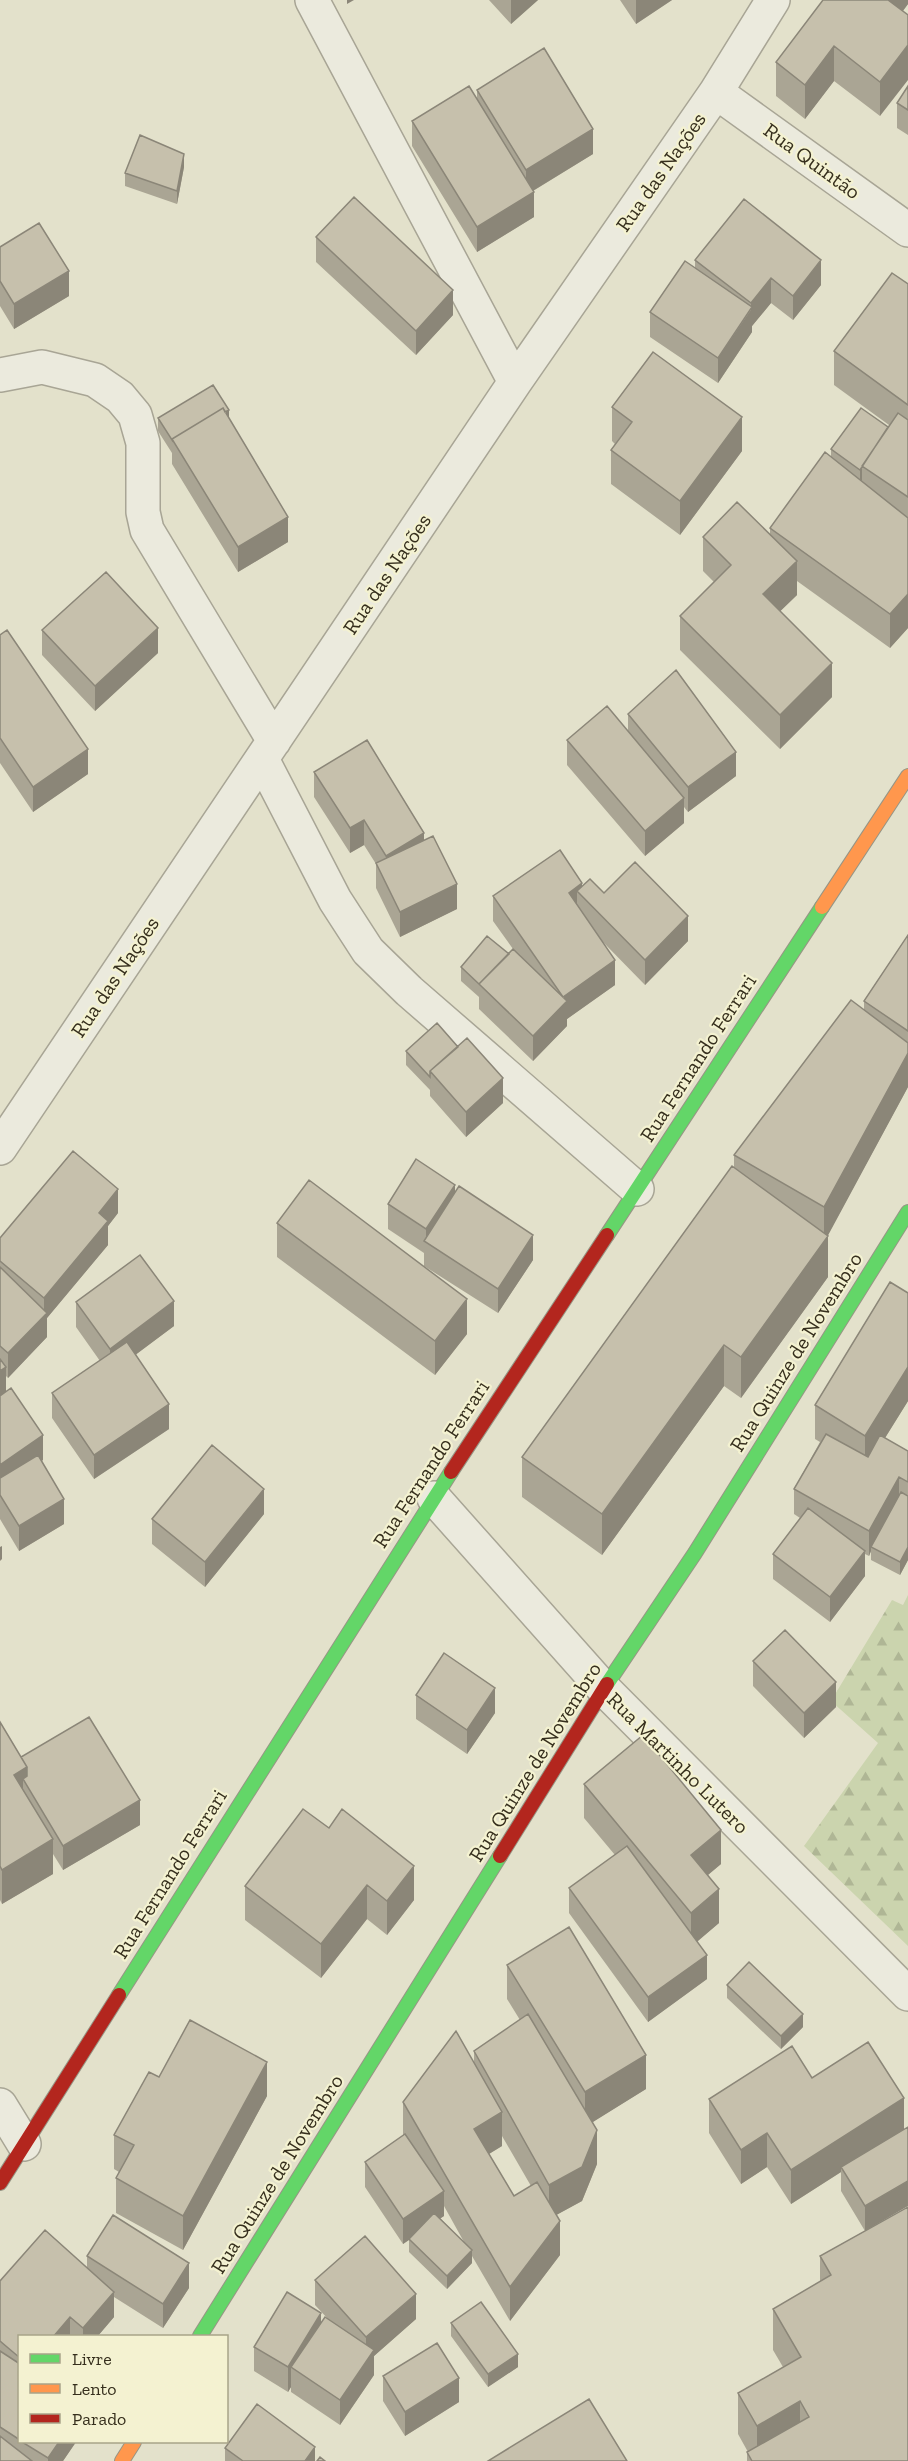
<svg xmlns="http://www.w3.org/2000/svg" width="908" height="2461" viewBox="0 0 908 2461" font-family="'Zilla Slab',serif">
<defs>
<pattern id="forest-firs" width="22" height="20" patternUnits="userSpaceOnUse" patternTransform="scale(1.5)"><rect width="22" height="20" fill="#cbd4ae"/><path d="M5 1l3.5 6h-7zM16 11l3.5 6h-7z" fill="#afb695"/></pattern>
</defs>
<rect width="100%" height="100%" fill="#e3e1cb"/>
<path fill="url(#forest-firs)" d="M908,1595V1946L804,1846L878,1743L831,1701L892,1600L903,1605Z"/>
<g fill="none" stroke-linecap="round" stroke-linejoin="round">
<g stroke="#a8a595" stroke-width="36">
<path id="street" d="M312,0L515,382
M716,92L908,230
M0,375L42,367L95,380L120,397L135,415L143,443V512L147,530L274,741
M262,759L335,900L368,951L409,991L637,1189
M0,1148L515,382L716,92L773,0
M434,1498L604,1689L908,1994
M0,2105L24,2144"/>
</g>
<g stroke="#979585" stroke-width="16">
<path id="fast" d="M607,1235L822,907
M607,1684L695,1553L908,1212
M119,1995L451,1472
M200,2336L500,1856"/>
</g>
<g stroke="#979585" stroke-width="16">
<path id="slow" d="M822,907L908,776
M122,2461L134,2442"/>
</g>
<g stroke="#979585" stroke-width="16">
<path id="jam" d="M451,1472L607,1235
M500,1856L607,1684
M0,2183L119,1995"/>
</g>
<use href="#street" stroke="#ebeadd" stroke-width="33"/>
<use href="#fast" stroke="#63d668" stroke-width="14"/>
<use href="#slow" stroke="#ff974d" stroke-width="14"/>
<use href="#jam" stroke="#b3261e" stroke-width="14"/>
</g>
<path fill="#aaa594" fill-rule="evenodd" d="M489,0H538L511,24Z
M620,0H672L636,24Z
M908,0V4L903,11L880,116L834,81L805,119L776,96V62Z
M908,86V135L897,128V103Z
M477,90L593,154L533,191L534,217L477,252L412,146V121L477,99Z
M184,167L177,204L125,186V173Z
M316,237L453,315L416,355L316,262Z
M0,247L69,296L14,329L0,306Z
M695,260L821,285L793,320L771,303L752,326V332L718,383L650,337V312L695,268Z
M908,284V628L890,648L797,581V595L780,611L832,697L780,749L680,650V616L714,582L703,571V537L770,534V528L831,457V449L888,427L889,425L834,385V351Z
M612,407L742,451L680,535L611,484V450L615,444L612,441Z
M158,418H229L288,542L238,572L172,464V453L158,431Z
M42,630L158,653L95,711L42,655Z
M0,635L88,774L33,812L0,763Z
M628,714L736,776L688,812L684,807V823L645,856L567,765V740L628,731Z
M314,772L424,840L457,909L400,937L376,888V864L364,845L350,853L314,797Z
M582,887L604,893L688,941L645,985L603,942L615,985L567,1019V1026L533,1061L479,1009V997L461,981V967L509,954L513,949L493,921V896Z
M908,935V1087L827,1236L828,1277L741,1398L724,1386L602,1555L522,1497V1457L734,1167V1155L864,1009V1001Z
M406,1051L503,1103L466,1137L430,1096V1090L406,1065Z
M455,1194L533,1260L498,1313L424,1266V1253L388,1229V1204Z
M118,1213L108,1226V1245L47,1318V1337L8,1378L6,1376V1392L0,1396V1238Z
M277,1223L467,1334L435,1375L277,1257Z
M76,1302L174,1326L136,1354L169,1429L94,1479L52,1418V1393L100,1361L76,1327Z
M0,1396L43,1460L41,1461L64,1524L19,1551L0,1519Z
M908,1401L885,1438L908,1451V1560L900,1575L871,1560V1551L869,1556L865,1554V1576L830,1622L773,1579V1554L800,1518L794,1514V1489L820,1442L815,1439V1405Z
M264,1514L205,1587L152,1544V1519Z
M753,1661L836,1707L804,1738L753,1686Z
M416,1695L495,1713L467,1754L416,1719Z
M0,1722L21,1757L140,1825L63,1870L53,1854V1874L2,1904L0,1900Z
M584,1784L721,1864L708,1875L719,1923L697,1941L707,1979L648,2022L569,1913V1888L615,1855L584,1818Z
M303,1809L414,1900L387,1935L367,1919L321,1978L245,1920V1886Z
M507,1965L646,2089L592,2122L597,2164L582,2201L556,2215L560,2255L510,2321L472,2256V2263L447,2289L409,2252V2240L403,2244L365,2187V2162L403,2136V2102L474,2062V2051L520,2020L507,1999ZM502,2136L531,2186L514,2196L489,2154L502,2146ZM444,2206L464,2242L440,2218L444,2216Z
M727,1985L803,2027L781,2049L727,1998Z
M868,2042L865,2231L841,2191V2172L791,2204L767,2167L741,2184L709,2133V2099L812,2078Z
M159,2077L267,2096L183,2250L116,2213V2178L119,2172L114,2169V2135Z
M908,2207V2461H747V2452H748L738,2434V2393L783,2367L773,2350V2309L820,2282V2256Z
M87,2256L189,2288L163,2328L114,2297V2317L97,2337H20V2442H76L63,2461H0V2281L87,2268Z
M315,2280L416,2319L374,2356V2375L340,2425L291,2392V2387L288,2392L254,2371V2347L321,2323L328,2319L315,2305Z
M451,2323L518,2367L488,2387L451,2336Z
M383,2376L459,2402L405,2436L383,2401Z
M225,2448L315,2461H225Z"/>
<path fill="#8b8678" d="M347,0H354L347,4Z
M511,0H538L511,24Z
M636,0H672L636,24Z
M886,0H908V4L886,33Z
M908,45V80L880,116V82Z
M834,46V81L805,119V85Z
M593,129V154L526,195V170Z
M184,154V167L177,204V191Z
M534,192V217L477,252V227Z
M821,260V285L793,320V296Z
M69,271V296L14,329V304Z
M771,278V303L752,326V332L718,383V358L751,310V303Z
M453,290V315L416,355V331Z
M229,410V423L174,442Z
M742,417V451L680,535V501Z
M862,467V480L860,483V470Z
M288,517V542L238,572V547Z
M797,561V595L763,628V594Z
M908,594V628L890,648V614Z
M158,628V653L95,711V686Z
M832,663V697L780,749V715Z
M88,749V774L33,812V787Z
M736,752V776L688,812V787Z
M684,798V823L645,856V831Z
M364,820V845L350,853V828Z
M424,833V858L386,881V856Z
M582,883V896L577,891V912L569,893Z
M457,884V909L400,937V912Z
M688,916V941L645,985V960Z
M615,960V985L567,1019V1026L533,1061V1036L563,997Z
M908,1053V1087L825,1241L828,1236V1277L741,1398V1357L824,1241V1207Z
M503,1078V1103L466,1137V1112Z
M455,1185V1209L426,1242V1229Z
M118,1189V1213L108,1226V1245L47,1318V1337L8,1378V1353L44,1316V1298L99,1213Z
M533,1235V1260L498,1313V1289Z
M467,1299V1334L435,1375V1341Z
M174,1301V1326L110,1374V1349Z
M724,1345V1386L602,1555V1514Z
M6,1367V1392L0,1396V1371Z
M908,1367V1401L865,1470V1436Z
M169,1404V1429L94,1479V1455Z
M43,1435V1460L0,1490V1465Z
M899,1477V1502L871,1547V1551L869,1556V1531Z
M264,1489V1514L205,1587V1562Z
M64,1499V1524L19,1551V1526Z
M2,1546V1559L0,1561V1547Z
M908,1547V1560L900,1575V1562Z
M865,1551V1576L830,1622V1597Z
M836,1682V1707L804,1738V1713Z
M495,1688V1713L467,1754V1730Z
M27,1767V1786L23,1779V1804L14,1775Z
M140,1800V1825L63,1870V1846Z
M721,1830V1864L691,1889V1855Z
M53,1839V1874L2,1904V1870Z
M414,1866V1900L387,1935V1901Z
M367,1885V1919L321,1978V1944Z
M719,1889V1923L691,1947V1913Z
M707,1955V1979L648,2022V1997Z
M803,2014V2027L781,2049V2036Z
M646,2055V2089L585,2127V2092Z
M267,2062V2096L183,2250V2216Z
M904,2098V2132L841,2167V2172L791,2204V2170Z
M502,2112V2146L474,2163V2129Z
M597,2130V2164L582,2201L549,2219V2185Z
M767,2133V2167L741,2184V2150Z
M908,2181V2206L865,2231V2206Z
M444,2191V2216L403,2244V2219Z
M560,2221V2255L510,2321V2287Z
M472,2250V2263L447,2289V2276Z
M189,2263V2288L163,2328V2304Z
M114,2292V2317L97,2337H83V2328Z
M416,2294V2319L374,2356V2375L340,2425V2400L366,2361V2337Z
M321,2313V2338L291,2367V2387L288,2392V2367Z
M70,2317V2337H53Z
M518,2354V2367L488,2387V2374Z
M459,2378V2402L405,2436V2412Z
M800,2401V2442L757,2461V2426Z
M59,2442H76L63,2461H48V2458Z
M315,2447V2461H305Z"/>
<path fill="#c6c0ac" stroke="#8b8678" stroke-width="1.5" d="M823,0H888L908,15V45L880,82L834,46L805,85L776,62Z
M544,48L593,129L526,170L477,90Z
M469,86L534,192L477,227L412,121Z
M908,86V110L897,103Z
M140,135L184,154L177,191L125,173Z
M354,197L453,290L416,331L316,237Z
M744,199L821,260L793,296L771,278L751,303L695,260Z
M39,223L69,271L14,304L0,281V247Z
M685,261L752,307L718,358L650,312Z
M892,273L908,284V405L834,351Z
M653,352L742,417L680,501L611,450L632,422L612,407Z
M213,385L229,410L225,412L223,408L172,439V440L158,418Z
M223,408L288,517L238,547L172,439Z
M861,408L888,427L860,470L831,449Z
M898,413L908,420V497L862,466Z
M825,452L908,518V594L890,614L770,528Z
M737,502L797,561L763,594L832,663L780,715L680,616L731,565L703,537Z
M106,572L158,628L95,686L42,630Z
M7,630L88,749L33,787L0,738V635Z
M676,670L736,752L688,787L628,714Z
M607,706L684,798L645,831L567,740Z
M367,740L424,833L386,856L364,820L350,828L314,772Z
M433,836L457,884L400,912L376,863Z
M560,850L582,883L569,893L615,960L563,997L493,896Z
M635,862L688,916L645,960L577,891L590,879L604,893Z
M908,935V1031L864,1001Z
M487,936L509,954L479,984L461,967Z
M513,949L567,1001L533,1036L479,984Z
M851,1000L908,1043V1053L824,1207L734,1155Z
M437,1023L458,1047L430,1071V1077L406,1051Z
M467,1038L503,1078L466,1112L430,1071Z
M73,1151L118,1189L99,1213L108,1221L44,1298L0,1261V1238Z
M416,1159L455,1185L426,1229L388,1204Z
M732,1166L828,1236L741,1357L724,1345L602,1514L522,1457Z
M309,1180L467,1299L435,1341L277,1223Z
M459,1186L533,1235L498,1289L424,1241Z
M140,1255L174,1301L110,1349L76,1302Z
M0,1267L47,1313L8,1353L0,1346Z
M890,1282L908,1293V1367L865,1436L815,1405Z
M127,1342L169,1404L94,1455L52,1393Z
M0,1359L6,1367L0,1371Z
M11,1388L43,1435L0,1465V1396Z
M826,1434L868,1457L880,1435L908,1451V1482L899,1477L869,1531L794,1489Z
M212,1445L264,1489L205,1562L152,1519Z
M38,1455L64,1499L19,1526L0,1495V1478Z
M901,1492L908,1496V1547L900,1562L871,1547Z
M808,1508L865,1551L830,1597L773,1554Z
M785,1630L836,1682L804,1713L753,1661Z
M444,1653L495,1688L467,1730L416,1695Z
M89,1717L140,1800L63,1846L23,1779L27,1776V1767L21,1757Z
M0,1722L27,1767L14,1775L53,1839L2,1870L0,1866Z
M643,1735L721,1830L691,1855L719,1889L691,1913L584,1784Z
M303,1809L329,1828L342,1809L414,1866L387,1901L367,1885L321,1944L245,1886Z
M627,1846L707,1955L648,1997L569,1888Z
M569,1927L646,2055L585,2092L507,1965Z
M749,1962L803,2014L781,2036L727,1985Z
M528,2014L597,2130L582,2167L549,2185L474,2051Z
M190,2020L267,2062L183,2216L116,2178L134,2145L114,2135L149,2072L159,2077Z
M456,2031L502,2112L474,2129L514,2196L537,2182L560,2221L510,2287L403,2102Z
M868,2042L904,2098L791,2170L767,2133L741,2150L709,2099L792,2046L812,2078Z
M908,2127V2181L865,2206L841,2167Z
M405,2134L444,2191L403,2219L365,2162Z
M908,2207V2461H752L747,2452L809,2417L800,2401L757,2426L738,2393L801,2357L773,2309L831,2275L820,2256Z
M434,2213L472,2250L447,2276L409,2239Z
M113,2215L189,2263L163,2304L87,2256Z
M45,2230L114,2292L83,2328L70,2317L53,2337H20V2358L0,2341V2281Z
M365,2236L416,2294L366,2337L315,2280Z
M287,2292L321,2313L288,2367L254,2347Z
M481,2302L518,2354L488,2374L451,2323Z
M325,2317L374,2350L340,2400L291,2367Z
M437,2343L459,2378L405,2412L383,2376Z
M0,2351L20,2364V2440L0,2427Z
M589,2399L627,2461H488Z
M257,2404L315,2447L305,2461H243L225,2448Z
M0,2436L32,2461H0Z
M22,2442H59L48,2458Z
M320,2457L325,2461H317Z"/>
<g text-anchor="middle" stroke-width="4.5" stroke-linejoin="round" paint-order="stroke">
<g font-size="21" fill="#362f1d" stroke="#f4f2d1">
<text transform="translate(812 161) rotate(36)" y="7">Rua Quintão</text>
<text transform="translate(661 172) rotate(-55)" y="7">Rua das Nações</text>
<text transform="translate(387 574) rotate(-56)" y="7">Rua das Nações</text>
<text transform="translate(115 977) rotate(-56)" y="7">Rua das Nações</text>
<text transform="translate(698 1058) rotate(-57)" y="7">Rua Fernando Ferrari</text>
<text transform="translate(796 1352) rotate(-58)" y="7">Rua Quinze de Novembro</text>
<text transform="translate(431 1464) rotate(-57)" y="7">Rua Fernando Ferrari</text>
<text transform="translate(535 1762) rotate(-58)" y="7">Rua Quinze de Novembro</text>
<text transform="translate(678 1763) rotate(45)" y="7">Rua Martinho Lutero</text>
<text transform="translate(170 1874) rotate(-58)" y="7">Rua Fernando Ferrari</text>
<text transform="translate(277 2174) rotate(-58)" y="7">Rua Quinze de Novembro</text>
</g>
</g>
<rect x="18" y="2335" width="210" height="108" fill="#f4f2d1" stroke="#a8a489" stroke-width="1.5"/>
<rect x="30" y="2354" width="30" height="9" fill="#63d668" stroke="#a8a489" stroke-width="1.5"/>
<text x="72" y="2365" font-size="18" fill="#362f1d">Livre</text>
<rect x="30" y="2384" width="30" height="9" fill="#ff974d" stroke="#a8a489" stroke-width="1.5"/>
<text x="72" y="2395" font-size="18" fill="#362f1d">Lento</text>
<rect x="30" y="2414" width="30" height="9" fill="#b3261e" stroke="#a8a489" stroke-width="1.5"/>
<text x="72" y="2425" font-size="18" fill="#362f1d">Parado</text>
</svg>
